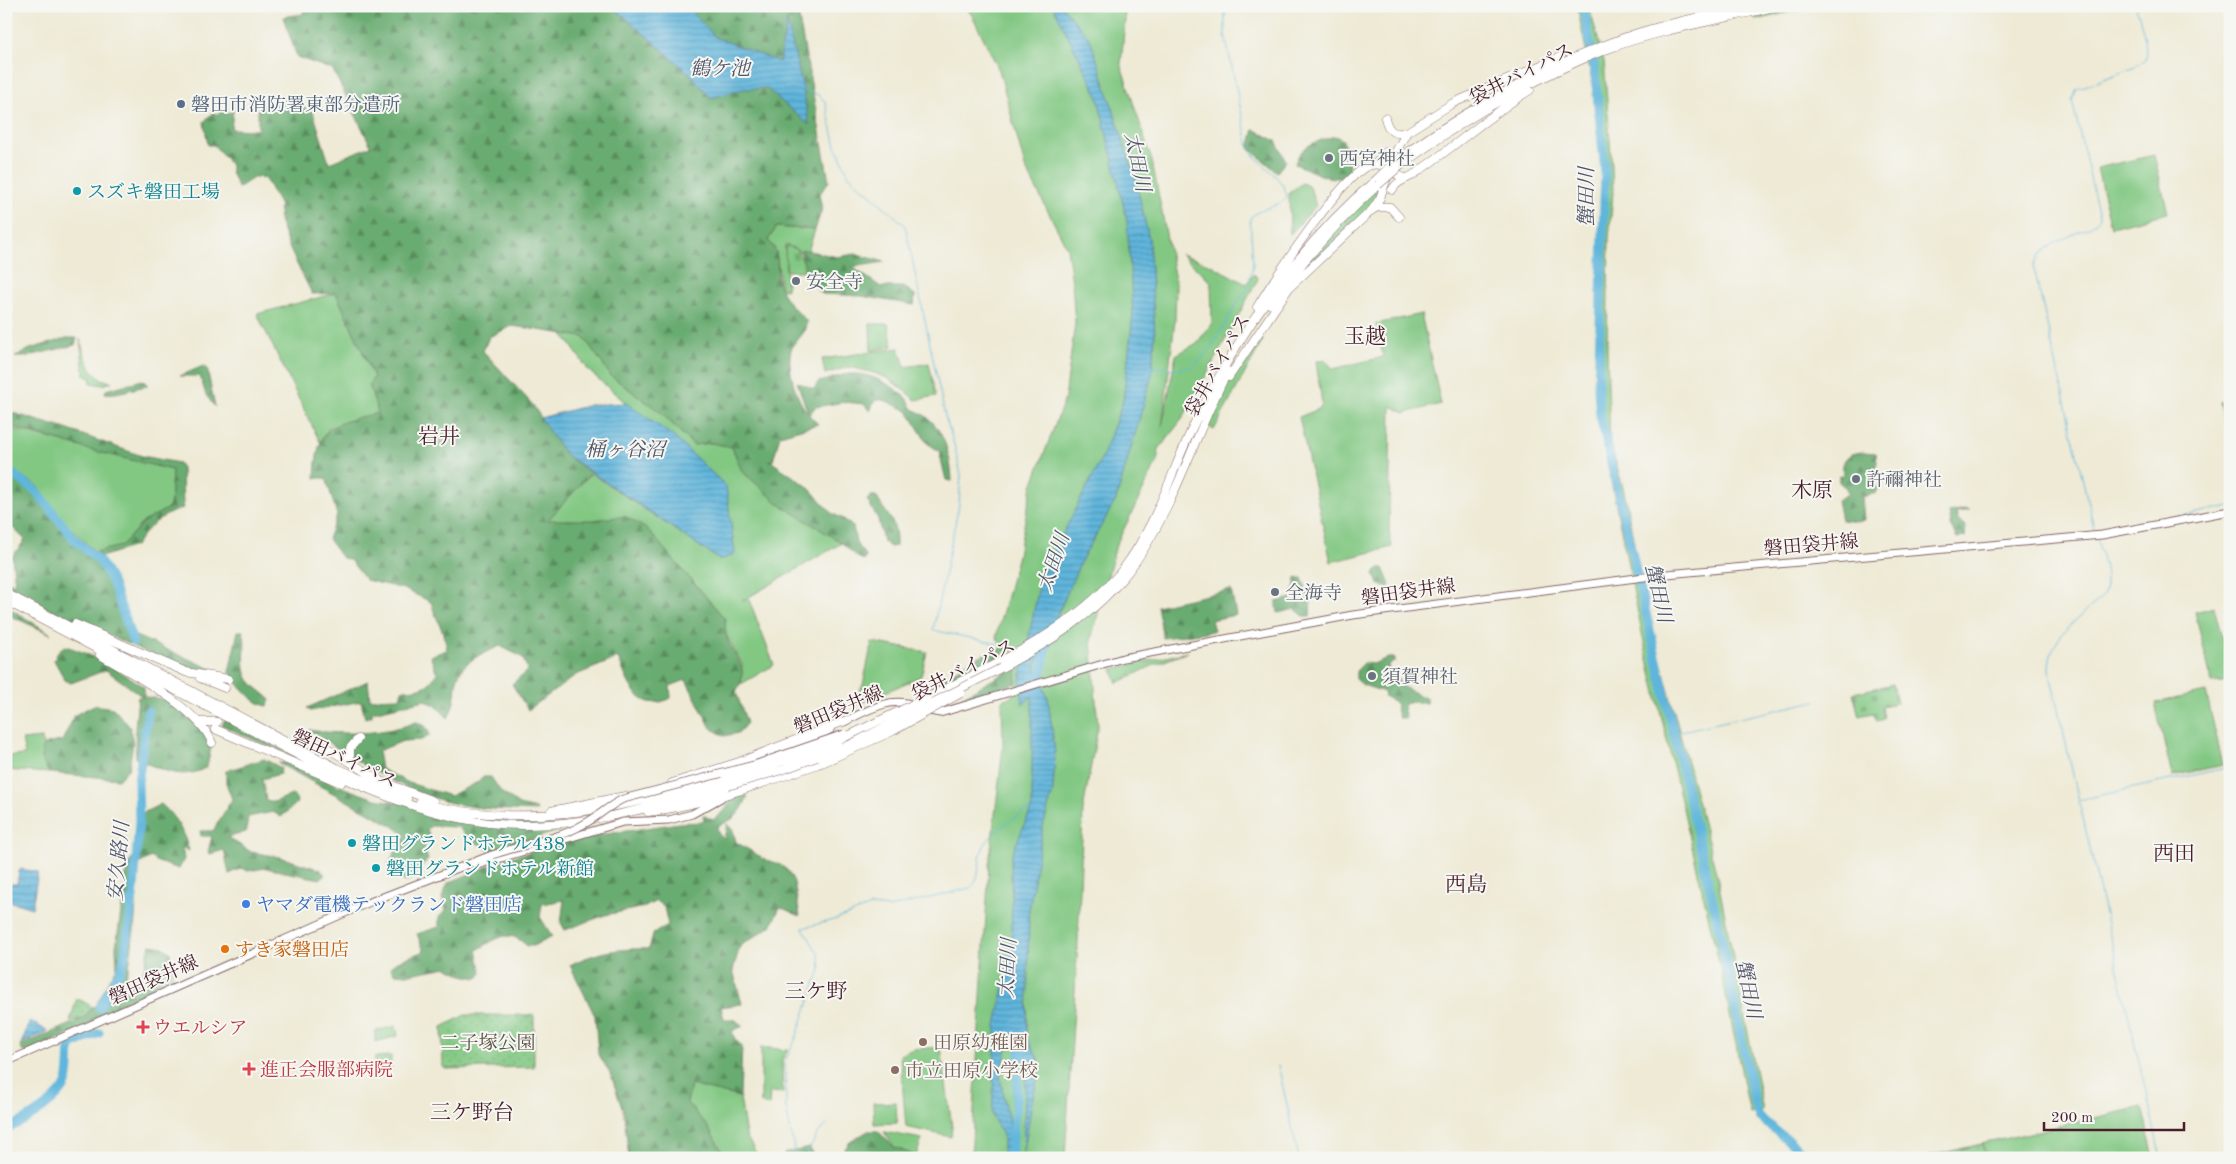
<svg xmlns="http://www.w3.org/2000/svg" width="2236" height="1164" viewBox="0 0 2236 1164" font-family="'Old Standard TT','Noto Serif JP',serif">
<defs>
<pattern id="forest-firs" width="22" height="20" patternUnits="userSpaceOnUse" patternTransform="scale(1.25)"><rect width="22" height="20" fill="#69ac71"/><path d="M5 1l3.5 6h-7zM16 11l3.5 6h-7z" fill="#588b5d"/></pattern>
<pattern id="cemetery-stones" width="16" height="16" patternUnits="userSpaceOnUse" patternTransform="scale(1.25)"><rect width="16" height="16" fill="#82c883"/><path d="M2 7V4a2 2 0 0 1 4 0v3zM10 15v-3a2 2 0 0 1 4 0v3z" fill="#72ab71"/></pattern>
<pattern id="park-dots" width="8" height="8" patternUnits="userSpaceOnUse" patternTransform="scale(1.25)"><rect width="8" height="8" fill="#82c883"/><path d="M2 2h.1M6 6h.1" fill="none" stroke="#72ab71" stroke-width="1.8" stroke-linecap="round"/></pattern>
<pattern id="water-rules" width="6" height="5" patternUnits="userSpaceOnUse" patternTransform="scale(1.25)"><rect width="6" height="5" fill="#5fb5dc"/><path d="M0 2.5h6" fill="none" stroke="#5093b3"/></pattern>
</defs>
<rect width="100%" height="100%" fill="#f6f6f2"/>
<filter id="ink" filterUnits="userSpaceOnUse"><feTurbulence type="fractalNoise" baseFrequency=".02" numOctaves="2"/><feDisplacementMap in="SourceGraphic" scale="10" xChannelSelector="R" yChannelSelector="G"/><feConvolveMatrix kernelMatrix="1 2 1 2 8 2 1 2 1" color-interpolation-filters="sRGB"/></filter>
<filter id="wash" filterUnits="userSpaceOnUse"><feTurbulence type="fractalNoise" baseFrequency=".0096" numOctaves="4" result="noise"/><feDisplacementMap in="SourceGraphic" scale="20" xChannelSelector="R" yChannelSelector="G"/><feGaussianBlur stdDeviation="1.12" result="paint"/><feColorMatrix in="noise" values="0 0 0 0 0 0 0 0 0 0 0 0 0 0 0 0 0 1.4 0 .05"/><feComposite in="paint" operator="in"/></filter>
<g filter="url(#wash)">
<rect width="100%" height="100%" fill="#eeead5"/>
<path fill="#82c883" stroke="#667457" d="M965,6H1115L1116,9L1117,6H1124L1125,20L1121,65L1152,161L1176,285L1175,320L1162,427L1176,355L1197,343L1212,323L1211,282L1181,254L1211,265L1246,284L1254,274L1258,279L1183,418L1159,449L1157,462L1116,545L1091,640L1098,726L1083,810L1078,941L1065,1158H971L989,866L1003,747L1002,700L1015,695L1017,666L996,637L1018,555L1032,486L1065,398L1075,324L1072,282L1067,248L1025,167L999,70L973,17Z
M1577,6H1589L1604,61L1612,167L1613,192L1609,239L1607,350L1610,442L1624,491L1645,600L1718,880L1763,1110L1750,1114L1721,971L1643,638L1596,407L1603,171L1591,76Z
M1793,6H1815L1756,20L1753,16Z
M2154,155L2168,213L2111,227L2097,168Z
M1302,183L1310,187L1316,206L1290,234L1289,193Z
M1379,187L1382,188L1379,199L1353,226L1346,218Z
M1345,219L1352,227L1296,275Z
M777,227L815,230L808,251L798,252L796,249L785,245L787,289H781L776,250L768,240Z
M336,293L374,377L369,384L378,413L329,428L320,442L257,314Z
M1421,314L1441,404L1405,413L1391,406L1389,531L1392,547L1331,562L1299,417L1319,409L1322,404L1316,361L1326,360L1333,369L1383,357L1376,324Z
M870,324H888L893,346L871,351Z
M563,334L584,337L611,376L660,412L693,445L712,443L732,447L742,471L766,492L842,543L742,601L749,599L774,665L741,684L742,664L726,635L725,619L692,580L547,520L591,473L720,560L626,403L589,371Z
M1256,335L1263,340L1214,430L1205,424Z
M80,339C86,358 90,379 112,382L103,385L91,383L90,378L84,375Z
M899,348L905,367L929,363L936,396L916,400L889,379L874,373L849,367L825,374L822,359Z
M2230,400V438H2228L2220,402Z
M6,427L172,470L170,507L142,523L121,547L95,552L65,523L36,485L6,466Z
M2214,607L2230,669V681L2212,683L2195,612Z
M872,642L927,652L921,676L857,705L854,699L863,685Z
M1188,652L1154,665L1117,683L1112,669Z
M2206,692L2223,765L2172,776L2155,703Z
M42,738L44,750L41,758L49,773L6,770V756L25,755L22,740Z
M396,1026L398,1036L375,1042V1031Z
M761,1047L788,1050L782,1060L783,1093L770,1092L769,1106L761,1103Z
M941,1047L952,1127L951,1137L906,1127L900,1055L913,1049Z
M391,1056V1071L374,1073L375,1057Z
M691,1085L740,1097L746,1136L759,1158H726L708,1127L686,1103Z
M896,1102L897,1123L874,1124L873,1103Z
M2142,1107L2154,1158H1921Z
M884,1132L922,1139L916,1156L895,1148Z"/>
<path fill="url(#forest-firs)" stroke="#5a664e" d="M305,6H782L798,13L829,181L819,195L822,209L815,230L777,227L768,240C784,259 773,271 781,290C786,301 798,313 807,321C803,341 798,335 792,347C785,363 796,401 808,413L797,382L814,389L818,382C831,380 841,373 855,374C872,374 894,386 906,398C909,401 910,405 912,408C917,412 924,414 928,418C946,433 951,460 952,481L946,480L939,451L927,443L908,411L884,400H875L870,411L864,404L844,402L815,407L809,415L818,424L780,435L773,461L769,460L807,486L833,514L842,518L853,526L856,543L866,557L864,560L857,557L842,543L779,504L742,471L732,447L712,443L694,445L660,412L611,376L584,337L512,326L489,337L483,351L532,404L566,455L591,473L548,520H593L625,516L648,530L725,619C725,623 725,630 726,635C732,658 752,664 736,692L747,723L738,733L724,736L711,728L686,680L670,686L671,698C638,715 628,682 618,658L576,675L528,710L512,684L528,670L522,657L500,646C481,655 459,661 456,685C455,698 454,706 448,718L435,705L425,700L372,712V716L365,718L361,701L310,711L307,708L368,681L370,699L400,698L402,690C419,689 428,689 437,673L430,656L447,650C445,631 436,620 431,602L404,589L366,580L349,559L342,558L328,539L337,515L326,478H315C317,426 330,424 378,413L369,384L374,377L336,293L312,294C302,272 275,228 280,206L265,178L255,177L238,188L231,172V165L214,145H208L204,122L213,112L218,115L221,111L231,113L234,103L231,129L258,130V106L283,98L313,112L329,163L371,146L333,70L297,57L283,17L303,14Z
M1254,129L1276,141L1286,161L1277,172L1249,148Z
M1335,136L1343,140L1350,170L1340,178C1323,179 1311,170 1295,164C1300,145 1318,141 1335,136Z
M805,250L837,257L855,254L885,262L852,267L881,287H904L915,295L914,305L861,296L822,294L808,278L800,251Z
M67,338H77L75,345L25,357H15L30,349Z
M203,366L207,368L215,407L206,395L200,376H180Z
M142,380L147,383V386C133,388 118,395 105,393L106,390Z
M6,411L63,428L142,456L179,463L182,468L183,508C161,515 147,527 135,546L101,557L96,552L121,546L145,521L170,507L172,470L94,451L6,425Z
M1863,452L1876,453L1877,463L1870,483L1879,488L1876,493L1862,497L1864,520L1857,522L1841,520L1837,500L1848,494L1846,488L1839,482V476L1843,475C1841,459 1848,453 1863,452Z
M6,469L38,496L78,547L95,561L110,580L129,633L214,670L216,674C196,675 179,665 161,658C113,639 67,613 17,598L15,586L11,593L6,591V579L15,584L12,557L25,540L10,525L6,526Z
M871,496H876C887,517 897,519 896,546L890,547L883,541L878,519L867,500Z
M1965,509L1969,510L1956,513L1958,521L1966,526L1965,537L1957,538L1952,529L1949,513Z
M1380,568H1383L1390,585L1388,588L1378,584L1374,574L1376,570Z
M1296,578H1302L1308,593L1315,595L1311,598L1310,616H1304L1295,609L1278,613L1276,602L1292,598Z
M1231,590L1236,615L1211,620L1214,631L1163,638L1157,606Z
M6,606L51,634L6,614Z
M238,631H243C248,646 240,666 249,680C254,687 264,693 270,699L268,706C252,704 238,684 229,672Z
M65,646C93,654 120,671 144,687V697C182,699 190,716 212,743L207,767C181,782 161,769 136,759L135,728L138,697H143L106,670L71,683L65,680L54,660L59,650Z
M1002,648H1009C991,669 957,684 931,690L933,685C943,680 950,674 959,668C972,658 987,653 1002,648Z
M1388,658H1394V662L1388,664L1389,677L1398,679L1401,686L1427,699L1426,703L1406,702L1403,708L1406,718H1399C1393,706 1402,703 1385,697L1384,692L1363,685L1356,679V671L1364,663L1373,664Z
M1017,666L1016,683L959,703L949,704Z
M94,705L113,708L130,727L133,743L129,768L119,779L49,773L41,758L43,746L49,743L62,741L75,715Z
M225,720L298,758L303,763L222,725Z
M416,722C424,724 429,727 429,736L421,740L403,741L378,751L381,769L409,783L450,796L478,782L482,777H491L501,792L519,805L536,809L537,811C514,810 490,810 468,806C408,797 359,762 309,730C343,735 384,735 416,722Z
M264,759L281,768L280,774L262,779L266,800L274,802L292,795L296,798L297,803L281,817L273,812L248,817L246,832L227,837L251,852L280,857L321,870L325,875L320,879L265,868L248,871L242,868L229,874L224,850L210,854L208,852L212,836H201L200,831H213L232,799L226,783V771Z
M278,763H288L336,785L375,799L446,809L501,822L572,827L491,851L468,838L458,827L431,826L427,829L431,842L424,846L428,860C418,867 415,877 405,882L395,875L388,865L405,835L393,826Z
M743,794L748,796C740,814 736,819 717,826L718,833L724,839L727,824L733,830L736,842L764,859L781,865L789,872L794,882L800,916L780,907L771,926L740,946L733,970L742,1004L721,1007L724,1019H734L743,1026L732,1031L735,1039L742,1046L740,1097L691,1085L687,1103L708,1127L726,1158H629L624,1114L611,1075L598,1053L595,1016L570,965C594,952 621,948 649,949L653,934L668,925L664,907L656,901L645,907L605,915L565,930L561,923L564,900L542,904L540,917L552,936L533,946H527C508,927 497,939 477,950L482,973L478,978L462,975L447,967L410,974H395L390,967L398,961L424,951L417,934L439,927V917L446,911L442,897L448,883L507,858L587,837L679,823L704,822L703,815L713,820L726,809L732,796Z
M161,804C176,817 184,832 189,851L182,847L184,859L179,869L158,862L151,857L139,864L134,930L129,967L124,982H137L141,979L150,945L163,947L170,952L173,973L171,981L81,1029L26,1053L21,1050L20,1046L84,1018L97,1003L117,967L116,947L127,868L141,842L138,835L143,813Z
M868,1131H878L894,1147L914,1155L915,1158H838L850,1142Z
M810,1148L814,1158H782L785,1153Z"/>
<path fill="url(#cemetery-stones)" stroke="#667457" d="M785,245L796,249L806,267L803,271H786Z
M1893,684L1897,703L1882,706L1884,719L1877,721L1873,713L1859,716L1853,693Z"/>
<path fill="url(#park-dots)" stroke="#667457" d="M77,998L93,1007L82,1019L70,1021Z
M465,1015H533L534,1016V1067L445,1069L443,1067L442,1027Z
M1983,1144L1986,1158H1922Z"/>
<path fill="url(#water-rules)" stroke="#546a84" d="M612,6H687L715,37L779,62L787,21L803,89L809,125L766,88L743,89L711,98L691,75Z
M1053,6H1062L1091,41L1135,177L1149,239L1155,334L1152,375L1116,500L1081,561L1035,667L1048,698L1055,753L1053,791L1043,826L1029,911L1027,1038L1041,1064L1032,1101L1023,1158L1026,1063L1009,1041L1000,1077L1016,1158H1003V1135L992,1116L996,1025L1012,949L1011,856L1032,807V696L1023,704L1020,680L1041,576L1103,456L1123,401L1133,315L1127,221L1097,94Z
M626,403L673,436L726,486L735,554L720,560L566,455L540,418L590,405Z
M21,869L38,872L32,908L9,901V884H17L19,871Z
M30,1021L48,1031L21,1044Z"/>
<g fill="none" stroke-linecap="round" stroke-linejoin="round">
<path stroke="#5fb5dc" stroke-width="1" d="M802,89L818,95L825,101L836,146L849,176L905,225L945,416L955,448L961,475L959,505L933,630L1017,648
M1152,367L1179,369L1191,367L1203,357L1214,343L1237,303L1247,290L1253,265L1250,218C1260,207 1278,208 1287,197C1283,175 1260,167 1249,148L1225,35V6
M2174,518L2230,506
M2096,531L2114,529
M2095,533L2034,268C2041,240 2078,237 2098,221L2099,216L2072,100L2077,89L2133,68L2145,60C2149,43 2140,22 2136,6
M2097,539C2102,558 2111,577 2103,596C2081,617 2048,637 2049,670L2161,1158
M1673,733L1816,701
M2079,800L2230,767
M1278,1065L1299,1158
M796,1158L786,1108L785,1061L795,1041L821,967L819,955L803,928L837,919L871,906L889,908L970,888C982,879 977,861 983,848C991,830 1017,817 1032,807
M805,1158L818,1133L827,1125"/>
<path stroke="#5fb5dc" stroke-width="9" d="M1583,6L1594,64L1605,172L1598,388L1600,415L1720,932L1755,1105L1759,1117L1765,1122L1810,1158
M6,469L37,492L73,538L101,563L113,584L133,642
M1038,691L1048,637
M99,1008L121,969L124,960L134,889L139,821L138,782L148,711
M6,1129C24,1122 61,1100 67,1081C70,1070 69,1057 70,1045L99,1033
M1011,1158L1021,1043"/>
</g>
</g>
<g filter="url(#ink)">
<g fill="none" stroke-linecap="round" stroke-linejoin="round">
<g stroke="#836666" stroke-width="9">
<path id="secondary" d="M925,710L940,713L1123,658L1353,615L1667,574L2102,535L2230,511
M844,722C866,711 891,695 916,706
M743,765L815,738L830,730
M477,865L623,822L669,820L692,814L721,798
M6,1062L370,902L492,855"/>
</g>
<g stroke="#836666" stroke-width="9">
<path id="trunk" d="M1385,118C1388,131 1394,136 1407,132
M1399,158C1470,107 1543,67 1626,37C1665,23 1707,16 1747,6
M1374,164L1383,159L1386,152
M1400,166C1463,120 1531,79 1605,50C1660,29 1721,20 1778,6
M1387,167L1407,132L1453,103L1560,57
M1392,190C1399,179 1407,180 1416,173C1455,146 1490,115 1530,90
M1372,210L1378,207H1390L1399,217
M1270,304C1303,261 1338,221 1378,185
M1257,307C1273,281 1345,170 1371,165C1385,162 1392,175 1405,178
M1229,377L1289,288L1372,210L1380,198L1388,175
M6,593L337,768L407,799
M6,601L334,774C383,797 435,817 489,823C570,832 651,808 728,786
M75,624L186,672L228,679
M100,655C131,673 201,710 212,743
M1001,668C1049,643 1094,615 1128,572C1174,512 1193,437 1228,371
M200,678L225,688
M926,698C995,665 1073,630 1123,569C1159,522 1173,465 1199,414C1244,325 1302,242 1378,178
M200,722H217
M215,729L341,783
M319,743L381,781L433,801
M354,765L350,757V748L358,739
M672,783L739,762L847,720
M420,803C529,830 621,809 726,779
M551,811L625,796
M648,812C704,805 770,781 824,762"/>
</g>
<use href="#secondary" stroke="#fff" stroke-width="7"/>
<use href="#trunk" stroke="#fff" stroke-width="8"/>
<g stroke="#836666" stroke-width="9" stroke-linecap="butt">
<path id="secondary-bridge" d="M492,855C521,845 557,840 584,824C598,817 608,806 623,799L754,765L844,734"/>
</g>
<g stroke="#836666" stroke-width="9" stroke-linecap="butt">
<path id="trunk-bridge" d="M1378,178L1399,158
M1378,185L1400,166
M824,762L893,731L961,693
M726,779L819,750L926,698
M728,786L785,769L849,745L1001,668"/>
</g>
<use href="#secondary-bridge" stroke="#fff" stroke-width="7"/>
<use href="#trunk-bridge" stroke="#fff" stroke-width="8"/>
</g>
</g>
<circle fill="#5c6f8a" stroke="#f6f6f2" stroke-width="2" cx="181" cy="104" r="5"/>
<g fill="#6b7280" stroke="#f6f6f2" stroke-width="2">
<circle cx="1329" cy="158" r="5"/>
<circle cx="796" cy="281" r="5"/>
<circle cx="1856" cy="479" r="5"/>
<circle cx="1275" cy="592" r="5"/>
<circle cx="1372" cy="676" r="5"/>
</g>
<g fill="#0f9aa8" stroke="#f6f6f2" stroke-width="2">
<circle cx="77" cy="191" r="5"/>
<circle cx="352" cy="843" r="5"/>
<circle cx="376" cy="868" r="5"/>
</g>
<circle fill="#3f7fe0" stroke="#f6f6f2" stroke-width="2" cx="246" cy="904" r="5"/>
<circle fill="#e8710a" stroke="#f6f6f2" stroke-width="2" cx="225" cy="949" r="5"/>
<g fill="#e0444e" stroke="#f6f6f2" stroke-width="2">
<path d="M140.5 1019.5h5v5h5v5h-5v5h-5v-5h-5v-5h5z"/>
<path d="M246.5 1061.5h5v5h5v5h-5v5h-5v-5h-5v-5h5z"/>
</g>
<g fill="#8d6e63" stroke="#f6f6f2" stroke-width="2">
<circle cx="923" cy="1042" r="5"/>
<circle cx="895" cy="1070" r="5"/>
</g>
<g text-anchor="middle" stroke-width="4" stroke-linejoin="round" paint-order="stroke">
<g font-size="19" fill="#4a1f2b" stroke="#f6f6f2">
<text transform="translate(1521 73) rotate(-27)" y="7">袋井バイパス</text>
<text transform="translate(1217 365) rotate(-61)" y="7">袋井バイパス</text>
<text transform="translate(1811 544) rotate(-5)" y="7">磐田袋井線</text>
<text transform="translate(1408 591) rotate(-8)" y="7">磐田袋井線</text>
<text transform="translate(963 669) rotate(-27)" y="7">袋井バイパス</text>
<text transform="translate(838 709) rotate(-23)" y="7">磐田袋井線</text>
<text transform="translate(345 758) rotate(25)" y="7">磐田バイパス</text>
<text transform="translate(153 979) rotate(-24)" y="7">磐田袋井線</text>
</g>
<g font-size="19" fill="#4e5e75" stroke="#f6f6f2" text-anchor="start">
<text x="191" y="111">磐田市消防署東部分遣所</text>
</g>
<g font-size="19" fill="#5b616d" stroke="#f6f6f2" text-anchor="start">
<text x="1339" y="165">西宮神社</text>
<text x="806" y="288">安全寺</text>
<text x="1866" y="486">許禰神社</text>
<text x="1285" y="599">全海寺</text>
<text x="1382" y="683">須賀神社</text>
</g>
<g font-size="19" fill="#0d838f" stroke="#f6f6f2" text-anchor="start">
<text x="87" y="198">スズキ磐田工場</text>
<text x="362" y="850">磐田グランドホテル438</text>
<text x="386" y="875">磐田グランドホテル新館</text>
</g>
<g font-size="19" fill="#366cbe" stroke="#f6f6f2" text-anchor="start">
<text x="256" y="911">ヤマダ電機テックランド磐田店</text>
</g>
<g font-size="19" fill="#c56008" stroke="#f6f6f2" text-anchor="start">
<text x="235" y="956">すき家磐田店</text>
</g>
<g font-size="19" fill="#be3a42" stroke="#f6f6f2" text-anchor="start">
<text x="153" y="1034">ウエルシア</text>
<text x="260" y="1076">進正会服部病院</text>
</g>
<g font-size="19" fill="#5b5245" stroke="#f6f6f2">
<text x="488" y="1049">二子塚公園</text>
</g>
<g font-size="19" fill="#785e54" stroke="#f6f6f2" text-anchor="start">
<text x="933" y="1049">田原幼稚園</text>
<text x="905" y="1077">市立田原小学校</text>
</g>
<g font-size="20" font-style="italic" fill="#515469" stroke="#f6f6f2">
<text x="720" y="75">鶴ケ池</text>
<text transform="translate(1138 162) rotate(78)" y="7">太田川</text>
<text transform="translate(1586 197) rotate(-90)" y="7">蟹田川</text>
<text x="625" y="456">桶ヶ谷沼</text>
<text transform="translate(1053 562) rotate(-71)" y="7">太田川</text>
<text transform="translate(1659 593) rotate(77)" y="7">蟹田川</text>
<text transform="translate(118 861) rotate(-85)" y="7">安久路川</text>
<text transform="translate(1007 968) rotate(-87)" y="7">太田川</text>
<text transform="translate(1749 989) rotate(78)" y="7">蟹田川</text>
</g>
<g font-size="21" fill="#4a1f2b" stroke="#f6f6f2">
<text x="1365" y="343">玉越</text>
<text x="439" y="443">岩井</text>
<text x="1812" y="497">木原</text>
<text x="2174" y="860">西田</text>
<text x="1466" y="891">西島</text>
<text x="816" y="998">三ケ野</text>
<text x="472" y="1119">三ケ野台</text>
</g>
</g>
<rect width="2236" height="1164" fill="none" stroke="#f6f6f2" stroke-width="25"/>
<path d="M2044 1122v8h140v-8" fill="none" stroke="#4a1f2b" stroke-width="2.5"/>
<text x="2051" y="1122" font-size="15" fill="#4a1f2b" stroke="#f6f6f2" stroke-width="4" paint-order="stroke">200 m</text>
</svg>
